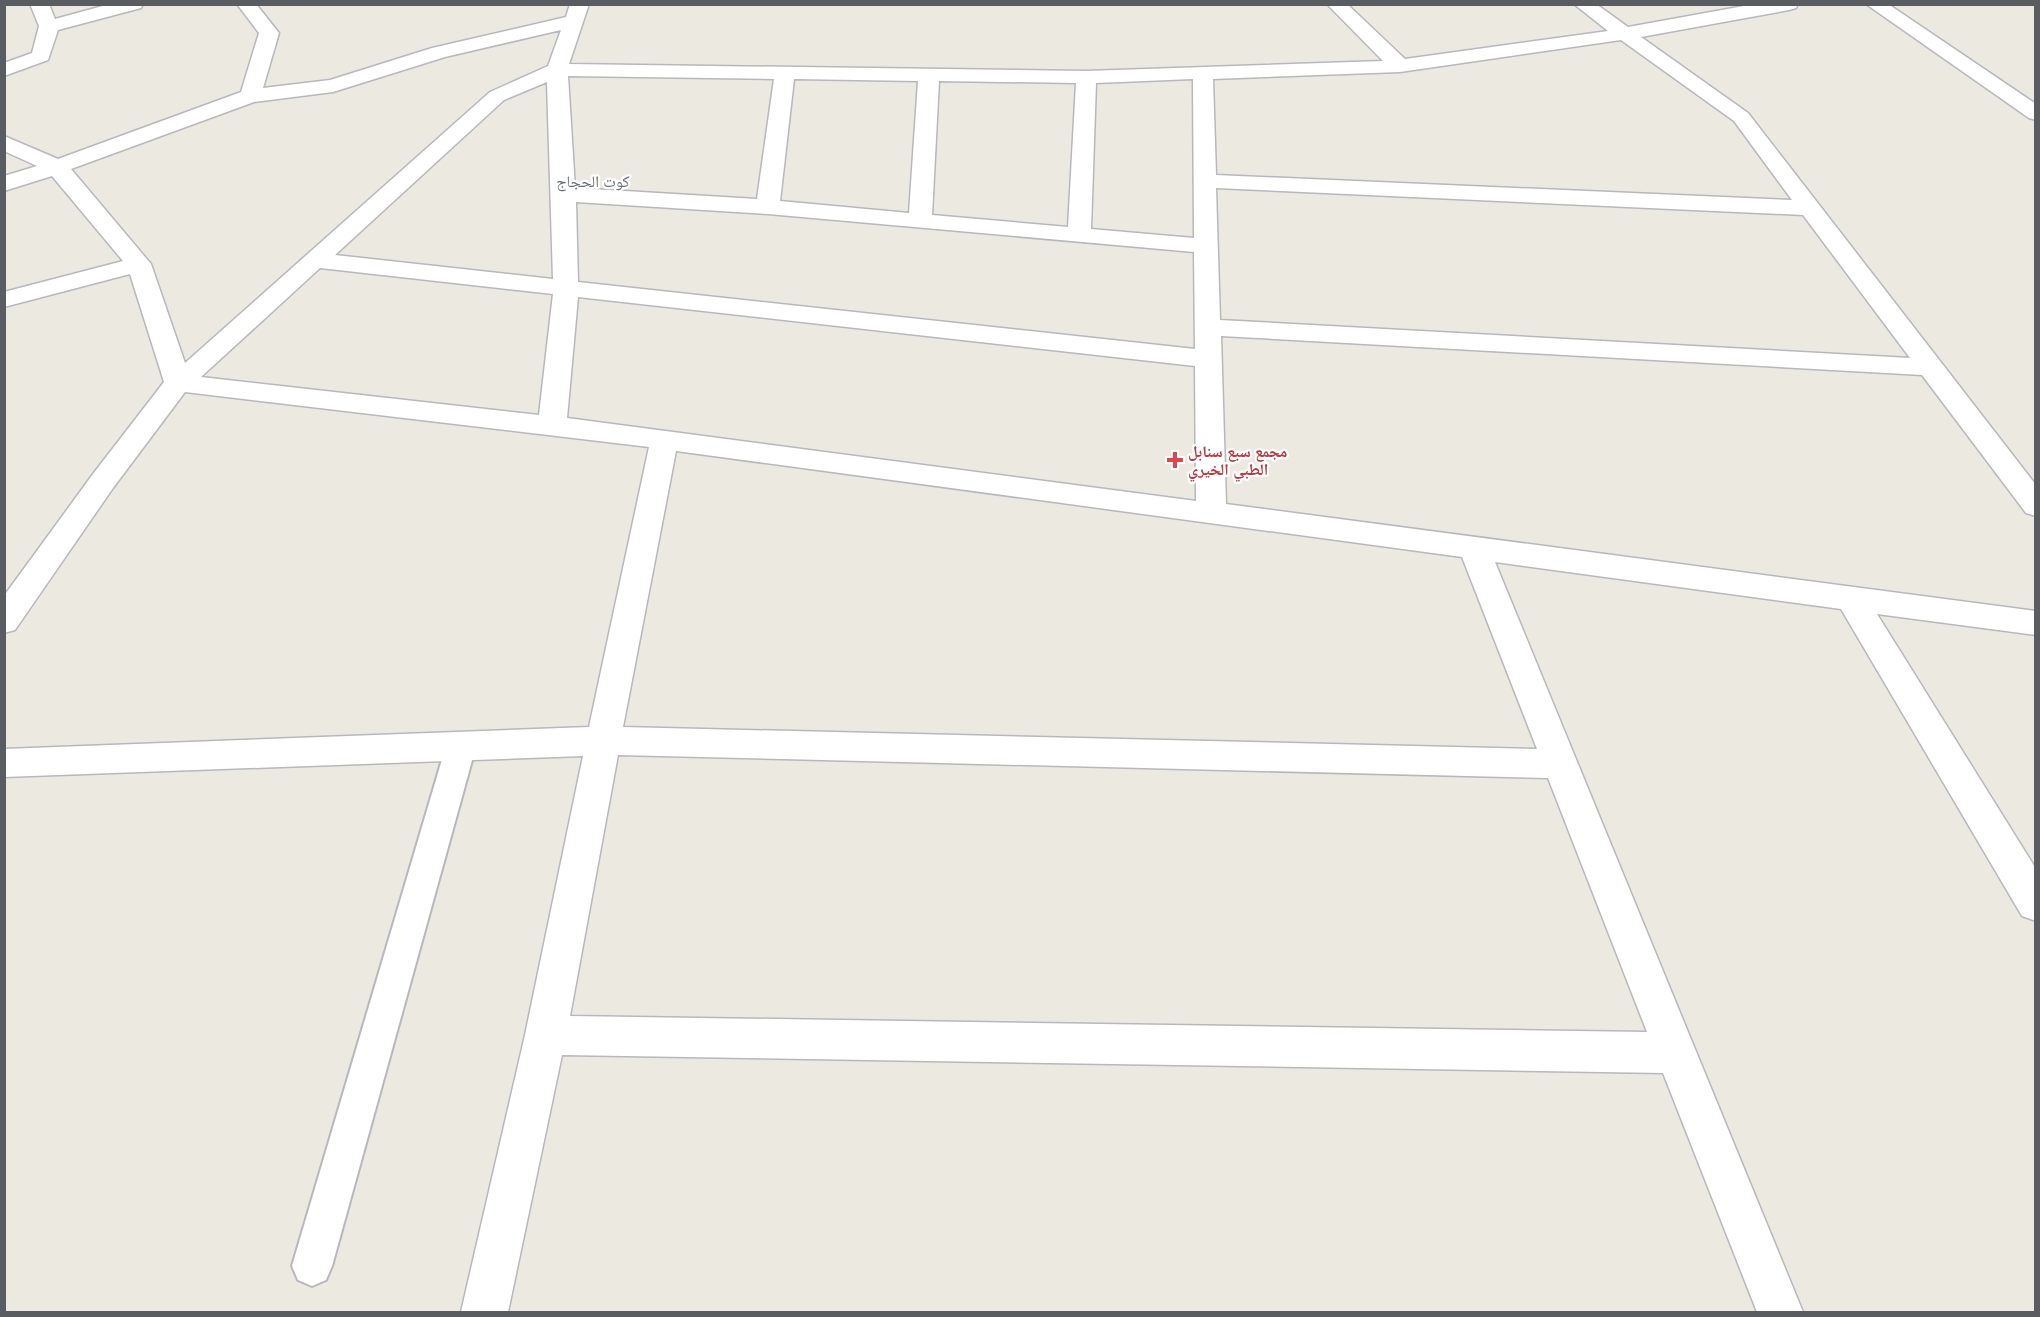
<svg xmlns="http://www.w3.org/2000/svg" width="2040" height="1317" viewBox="0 0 2040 1317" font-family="Mulish,'Noto Naskh Arabic',sans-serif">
<rect width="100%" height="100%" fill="#eceae0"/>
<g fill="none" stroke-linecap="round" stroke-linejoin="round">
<g stroke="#b6b8bd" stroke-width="4">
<path id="service" d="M461,734L472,737L476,746L332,1266L326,1280L312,1286L298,1280L292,1266L446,746L450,737Z"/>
</g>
<g stroke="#b6b8bd" stroke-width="3">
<path id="minor" d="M30,4H49L55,19L110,4H143L141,8L58,30L48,60L4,76V63L32,53L39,26Z
M237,4H256L279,33L263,88L330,80L432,48L566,17L570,4H589L569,64L1086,71L1383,61L1327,4H1347L1405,59L1608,31L1574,4H1596L1628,27L1755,4H1798L1796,8L1789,10L1641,37L1748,113L2036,485V516L2026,513L1922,375L1221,336L1226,504L2036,611V635L1877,614L2036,869V921L2022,916L1841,609L1495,562L1803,1312H1757L1663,1073L562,1055L508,1312H461L525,1035L583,756L4,777V749L589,727L649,447L185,392L113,488L15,630L4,633V596L93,474L164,382L130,274L4,307V292L123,261L52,176L4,191V176L37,166L4,151V136L58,159L241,92L259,33ZM561,30L548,66L490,92L185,363L151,264L71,169L254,102L333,92L445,57ZM1621,40L1734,121L1792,200L1216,175L1213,79L1400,72ZM568,76L774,79L757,199L575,188ZM794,79L918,81L909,213L780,201ZM1193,79L1194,238L1091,229L1096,83ZM939,81L1076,83L1068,227L932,215ZM547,82L553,279L335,255L504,100ZM1216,188L1803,215L1910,358L1220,320ZM576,202L768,214L1194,252L1195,349L578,282ZM320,268L553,294L539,415L201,377ZM578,297L1195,366L1196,501L567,418ZM676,451L1462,557L1537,749L623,727ZM618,755L1548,778L1647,1032L570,1016Z
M1866,4H1888L2036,104V120L2029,118Z"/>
</g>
<use href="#service" fill="#fff" fill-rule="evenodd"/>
<use href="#minor" fill="#fff" fill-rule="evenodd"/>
</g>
<path fill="#e0444e" stroke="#fff" stroke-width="2" d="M1172 451h6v6h6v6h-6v6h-6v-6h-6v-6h6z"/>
<g text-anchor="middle" stroke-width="4.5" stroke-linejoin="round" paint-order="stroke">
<g font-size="16" fill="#6a6e73" stroke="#fff">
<text x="593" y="187">كوت الحجاج</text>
</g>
<g font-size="16" font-weight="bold" fill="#be3a42" stroke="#fff" text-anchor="start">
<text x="1188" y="457">مجمع سبع سنابل<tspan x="1188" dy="18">الطبي الخيري</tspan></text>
</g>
</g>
<rect width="2040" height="1317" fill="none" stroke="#595c61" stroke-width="12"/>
</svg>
